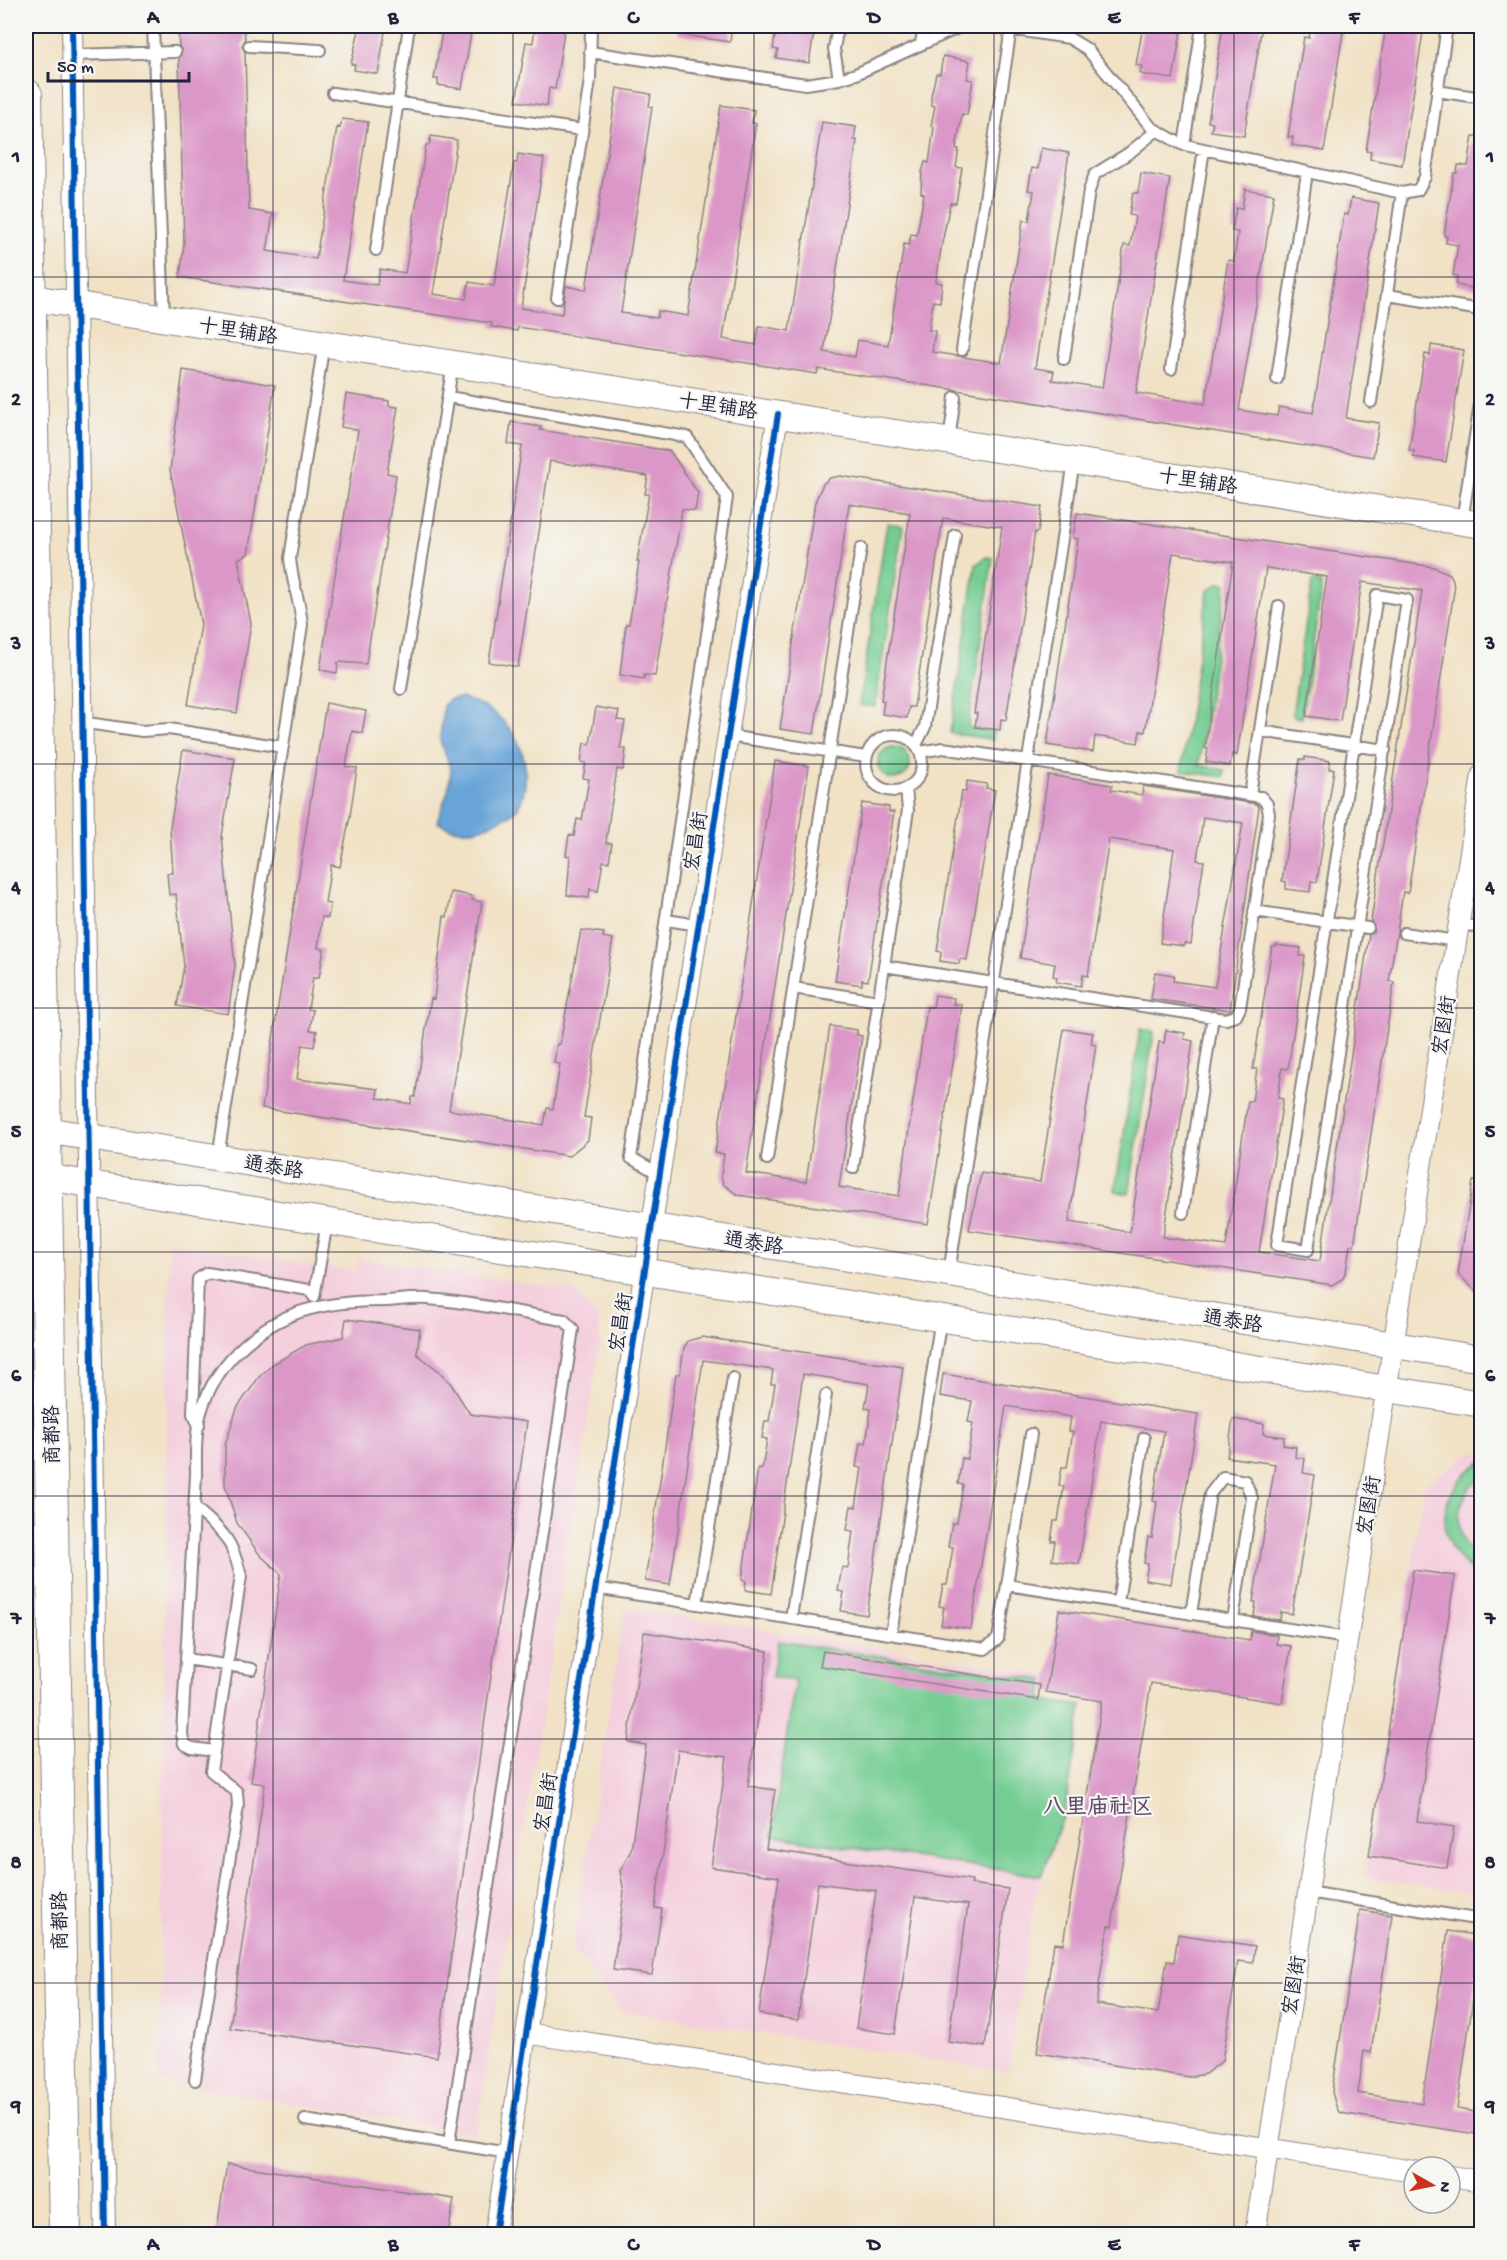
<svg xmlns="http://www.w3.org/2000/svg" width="1507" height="2260" viewBox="0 0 1507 2260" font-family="'Gochi Hand','LXGW WenKai TC',sans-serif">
<rect width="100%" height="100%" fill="#f6f6f2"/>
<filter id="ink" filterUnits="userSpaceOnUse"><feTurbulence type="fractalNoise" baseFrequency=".0167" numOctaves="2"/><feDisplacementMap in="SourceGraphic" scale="12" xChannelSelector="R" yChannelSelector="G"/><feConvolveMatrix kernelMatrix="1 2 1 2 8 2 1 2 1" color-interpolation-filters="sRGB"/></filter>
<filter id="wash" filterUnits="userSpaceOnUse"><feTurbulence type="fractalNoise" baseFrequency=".008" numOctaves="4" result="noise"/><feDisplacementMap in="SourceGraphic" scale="24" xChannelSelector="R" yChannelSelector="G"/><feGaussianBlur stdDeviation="1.35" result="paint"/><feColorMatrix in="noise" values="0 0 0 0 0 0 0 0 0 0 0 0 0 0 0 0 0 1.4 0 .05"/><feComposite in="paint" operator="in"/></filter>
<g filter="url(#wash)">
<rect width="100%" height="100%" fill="#f1e2c6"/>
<path fill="#f4cfdd" d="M169,1243L355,1271L357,1258L576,1291L598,1319L600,1343L476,2134L159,2081Z
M1472,1452L1481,1453V1895L1364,1877L1424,1485Z
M625,1608L1048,1675L1044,1699L1084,1705L1067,1812L1035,1898L1008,2072L621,2011L572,1948Z"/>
<path fill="#75cd93" stroke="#4c7867" stroke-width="1.5" d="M887,523L903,526L875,707L859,705Z
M986,557L993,558L968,727L994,732L993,740L950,733L976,565Z
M1312,582L1322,584L1302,718L1292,716Z
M1219,583L1226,584L1199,765L1225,770L1224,777L1181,771L1208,591Z
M878 763a16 16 0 1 1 32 0a16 16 0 1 1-32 0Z
M1140,1029L1154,1032L1129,1194L1115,1191Z
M1481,1462V1478C1453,1497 1450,1542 1481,1559V1574C1472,1572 1465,1566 1459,1558C1431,1526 1447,1482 1481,1462Z
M778,1641L1044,1680L1041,1700L1082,1706L1065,1811L1041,1876L772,1836L795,1680L772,1677Z"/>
<path fill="#67a4d8" stroke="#44638a" stroke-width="1.5" d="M460,698C501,707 529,741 525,784C523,795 522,805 513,813C507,818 496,821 489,825C471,833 454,832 437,822L448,791L451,770L440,740L443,706L450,699Z"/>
<g id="blocks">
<path fill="#db97c8" d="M178,26H244L245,40L242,46L245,52L249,210L273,214L267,251L316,259L337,127L340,128L342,119L368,122L343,280L377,285L380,269L405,273L426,145H429L431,136L457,140L433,294L466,299L469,282L494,286L514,163H517L518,154L544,158L521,308L562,314L566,286L586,290L617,88L651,94L649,106L652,107L621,313L657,318L658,311L688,316L721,105L754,110L752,123H756L723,339L756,345L759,326L789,331L822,122L856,127L854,140H857L824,352L855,357L858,340L888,345L904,244L909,245L911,234L917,235L924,194L921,193L922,172L925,162L929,163L934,127L931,126L935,106L931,105V96L936,74H940L943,56L970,61L967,79L973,80L967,115L962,114L956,149H959L956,167L962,168L956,203H950L941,249L936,282L942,283L940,302L933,301L929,330L935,331L932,352L1001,363L1023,220L1029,221L1034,191L1028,190L1032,168L1038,169L1041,148L1069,153L1035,368L1054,371L1052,380L1102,388L1124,245L1130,246L1135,216L1129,215L1133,193H1138L1141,173L1170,178L1136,393L1205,404L1228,260L1234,261L1238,232L1232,231L1236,208L1242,209L1245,189L1274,194L1239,410L1277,416L1279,407L1313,413L1344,214L1348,215L1351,198L1379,203L1346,418L1379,423L1373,457L957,390L818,369L817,374L518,327L517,331L491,327L492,323L180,277L184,244L179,58L182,51L179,46Z
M360,26H386L378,74L354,70L355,65L351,64Z
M443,26H472L462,89L438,85V79H434Z
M535,26H565L555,89L549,88L547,106L516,101L526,42L533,43Z
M678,26H732L730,42L677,34Z
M782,26H815L809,63L776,58L778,50L773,49L776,29L781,30Z
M1143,26H1182L1173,79L1140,74L1142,66L1136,65Z
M1223,26H1262L1244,136L1211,131L1213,123L1208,122Z
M1311,26H1344L1324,151L1292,145L1293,137H1288L1304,37L1309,38Z
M1386,26H1424L1402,165L1370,159L1371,151H1366Z
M1473,136H1482V230L1478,249H1482V290L1456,285L1457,276L1453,275L1458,245L1446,243L1447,236H1444L1454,173H1457L1458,165L1468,166Z
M1431,345L1464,350L1446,462L1413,457L1414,451L1409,450L1425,354L1430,355Z
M183,370L275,385L248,554L238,559L251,623L237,713L188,705L201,624L170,470Z
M346,394L389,401V406L398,407L387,473L396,475L366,664L338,662L337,673L320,670L358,430L341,427Z
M511,422L541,427L540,430L670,451L698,493L695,511L682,509L655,676L644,675V679L620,675L626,624H629L632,607L639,562H637L649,494H645L648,476L550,461L518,667L489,662L522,446L508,444Z
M840,476L1042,507L1038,532H1035L1006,720L1001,719L1000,730L975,727L977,713H974L1002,527L943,518L914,707H909L907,718L882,714L884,701L881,700L910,513L849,504L814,734L780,729L815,502L823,484L830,478Z
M1077,513L1434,567L1450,574L1453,580L1454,591L1408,893L1403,892L1397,932L1389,981L1394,982L1354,1246L1350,1245L1346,1271L1342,1279L1332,1285L969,1230L981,1173L1040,1182L1064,1029L1093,1033L1091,1044L1096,1045L1069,1222L1130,1232L1159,1042L1164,1043L1166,1030L1185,1033L1184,1039L1193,1041L1163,1237L1226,1246L1248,1101H1252L1257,1069H1253L1272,947H1276V945L1301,948L1300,956H1305L1288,1069L1282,1068L1278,1098L1283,1099L1259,1252L1320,1261L1369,935L1375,930L1371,921L1422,591L1362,582L1340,721L1306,716L1327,577L1266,568L1237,755L1232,754L1230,766L1206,762L1208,749L1205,748L1233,562L1173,553L1145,732L1140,731L1138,743L1095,736L1093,752L1047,745L1078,539L1073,538Z
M326,703L366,711L362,733L352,731L346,767L357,768L350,816L340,867L331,865L325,903L330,904L328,918L322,917L318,948L324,949L319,978H313L308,1009L313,1010L310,1030L317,1031L314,1047L302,1045L297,1079L378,1089L377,1098L411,1104L412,1097H415L431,998L434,999L444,916L447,917L451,892L472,896V900L482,902L449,1110L544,1125L547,1108L553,1109L560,1064L554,1063L557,1044H560L581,930L604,933L603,937L613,939L584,1117L591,1118L588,1140L569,1156L262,1108Z
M596,707L619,711L617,720L625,721L620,749H626L623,770L617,769L610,813L606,843H612L609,862L603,861L598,891L590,889L589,898L567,895L570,856L566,855L569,835L574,836L577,819L582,820L589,779L583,778L586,763L581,762L584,743L590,744Z
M183,750L235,758L222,836L235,966L228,1014L177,1006L184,966L176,894L169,895L167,873H173L170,828Z
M1305,757L1330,761L1329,769H1334L1317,882L1311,881L1310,892L1286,889V882L1282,881L1300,759L1305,760Z
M775,761L809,766L746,1173L806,1182L830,1026L857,1030V1035L862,1036L839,1187L899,1196L927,1007H933L935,995L954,998L953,1004L962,1005L928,1224L738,1195L723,1184L721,1175L724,1154L715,1153Z
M1048,775L1112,785L1111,790L1142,795L1143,786L1257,804L1259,807L1230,1010L1151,999L1155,972L1174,975L1173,981L1215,987L1243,823L1203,817L1197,860L1204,861L1191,944L1184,943V946L1160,943L1174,849L1109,839L1088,976L1083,975L1081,986L1056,982L1057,977L1053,976L1055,964L1020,958Z
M967,781L987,784L986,788L995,790L967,960L960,959L959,964L940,961L941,952L937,951L962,791L966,792Z
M862,803L889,807V812H894L868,981L862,980V985L835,981Z
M1473,1181L1482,1182V1297L1458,1274Z
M346,1319L420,1329L417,1354L439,1371L451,1384L470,1414L527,1422L437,2057L230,2028L265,1784L251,1782L281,1574L260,1555L237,1523L225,1485V1445L237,1408L259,1377L273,1364L306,1345L343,1337Z
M702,1337L903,1367L867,1615L841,1611L844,1592L838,1591L842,1567L848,1568L853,1531L847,1530L851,1506L856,1507L862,1468L856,1467L860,1443L866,1444L871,1409L865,1408L869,1384L803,1374L771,1594L745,1590L746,1581L742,1580L758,1468L762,1469L767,1439L762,1438L765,1421H769L775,1384H771L773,1370L703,1360L670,1585L645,1581L676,1374H680L684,1348L688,1341Z
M943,1374L1198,1414L1171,1584L1145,1580L1148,1564L1144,1563L1148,1537L1152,1538L1157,1502L1153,1501L1164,1431L1101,1421L1079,1564L1052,1560L1055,1541H1051L1054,1521H1058L1064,1486L1059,1485L1062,1467H1067L1073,1432L1069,1431L1071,1417L1006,1406L971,1629L941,1625L944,1607L939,1606L943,1585H947L953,1547H948L952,1523H957L963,1485L958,1484L962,1458L967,1459L973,1423L968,1422L972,1401L940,1396Z
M1233,1419L1264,1424L1263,1434L1284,1437L1283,1445L1296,1447L1295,1457L1305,1459L1303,1473L1315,1475L1292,1614L1281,1612L1280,1620L1254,1616L1256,1602H1253L1275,1464L1227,1457Z
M1413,1570L1455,1576L1417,1821L1454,1827L1447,1868L1369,1856Z
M1059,1610L1250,1640L1251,1631L1277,1635L1276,1644L1291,1646L1282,1703L1151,1683L1112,1926H1108L1096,2004L1158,2013L1167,1961L1174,1962L1178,1934L1255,1946L1253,1963L1238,1961L1222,2061L1205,2074L1189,2077L1037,2053L1054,1943L1063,1944L1102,1701L1046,1692Z
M644,1632L768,1651L748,1786L775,1790L766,1849L972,1880L971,1884L1008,1889L985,2047L948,2042L968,1905L915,1897L895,2034L856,2028L876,1891L818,1883L798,2020L759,2014L779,1877L711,1867L727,1757L678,1750L655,1908L662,1909L652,1975L613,1970L624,1892L620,1871L631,1850L646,1745L628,1742Z
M823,1651L1040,1685L1038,1700L820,1666Z
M1360,1910L1392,1915L1371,2053L1364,2051L1358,2093L1422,2103L1448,1931L1482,1936L1457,2109L1482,2113V2135L1346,2114L1339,2112L1336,2106L1332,2092Z
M227,2164L454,2199L448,2235H216Z"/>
</g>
</g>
<g filter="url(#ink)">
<use href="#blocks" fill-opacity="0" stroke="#8a8280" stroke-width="1.5"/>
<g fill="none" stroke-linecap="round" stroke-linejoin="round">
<g stroke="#8a8280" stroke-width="14">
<path id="service" d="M153,26L164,318
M838,26L834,49L839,79
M990,26L1069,38L1087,49L1151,127L1181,144L1402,193L1418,190L1425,177L1447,26
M921,43L924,26
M249,46L320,50
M590,52L806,84L839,79L856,74L962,26
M72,55L175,52
M1437,91L1482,98
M333,93L582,130
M1184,145L1202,26
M376,250L409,26
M1387,295L1475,309L1482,315
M557,298L590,80L591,26
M962,350L1011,28
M1064,359L1089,191L1095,174L1129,153L1156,131
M1171,369L1204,149
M1277,379L1307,172
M448,397L687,437L727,497L631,1158L660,1174
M1371,402L1402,193
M949,440L955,397
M1462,522L1482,390
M1377,595L1407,600L1308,1250L1277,1245Z
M401,689L453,363
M80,722L142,731L169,729L283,747
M1260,731L1385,750
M866 763a28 28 0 1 1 56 0a28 28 0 1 1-56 0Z
M728,736L866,757
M916,745L925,727L955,535
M1250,795L1279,606
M1254,911L1368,928
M666,920L699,925
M1458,924L1482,927
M1404,933L1456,941
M884,966L1226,1019L1236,1016L1240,1008L1269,814L1267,804L1261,797L943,748L920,752
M793,988L879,1001
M218,1157L302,625C300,600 292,583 290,558L324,343
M767,1159L861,548
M853,1168L908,810L906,788
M1183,1213L1213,1016
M949,1273L1074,461
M314,1297L327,1223
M199,1425L193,1414L198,1279L207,1273L315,1291
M194,1507C224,1533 231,1537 241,1576L211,1771L237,1792L238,1806L195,2080
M1007,1585L1031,1434
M595,1588L985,1649L998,1639L1007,1585L1347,1638
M1118,1602L1144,1438
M697,1604L733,1378
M1191,1614L1210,1494L1223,1477L1245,1481L1252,1498L1233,1620
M791,1618L826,1395
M891,1634L941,1318
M186,1659L252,1669
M214,1751L192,1748L184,1744L182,1734L196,1475C196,1454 195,1433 201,1412C216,1360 266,1317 319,1307C341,1302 364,1301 387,1301C400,1300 415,1298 428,1299C473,1302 519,1313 564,1320L573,1329L449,2143
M1308,1892L1482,1920
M305,2120L508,2153"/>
</g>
<g stroke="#8a8280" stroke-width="22">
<path id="minor" d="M72,26L105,2234
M526,2033L1414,2171
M1450,2176L1482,2181
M495,2234L778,414
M1255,2234L1482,775"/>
</g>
<g stroke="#8a8280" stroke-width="28">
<path id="tertiary" d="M26,297L1482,525
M26,1127L1482,1359
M26,1174L1482,1404"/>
</g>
<g stroke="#8a8280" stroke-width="34">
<path id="primary" d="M26,95L65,2234"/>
</g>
<use href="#service" stroke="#fff" stroke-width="10"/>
<use href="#minor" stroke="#fff" stroke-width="20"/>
<use href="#tertiary" stroke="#fff" stroke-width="26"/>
<use href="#primary" stroke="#fff" stroke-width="32"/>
<g stroke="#f6f6f2" stroke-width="10">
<path id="cycleway" d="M72,26L105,2234
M495,2234L778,414"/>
</g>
<use href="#cycleway" stroke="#0057b8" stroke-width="6"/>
</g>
</g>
<path fill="none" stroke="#22223b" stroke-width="1.5" stroke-opacity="0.55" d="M273,26V2234M513,26V2234M754,26V2234M994,26V2234M1234,26V2234M26,277H1482M26,521H1482M26,764H1482M26,1008H1482M26,1252H1482M26,1496H1482M26,1739H1482M26,1983H1482"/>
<g text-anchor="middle" stroke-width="4.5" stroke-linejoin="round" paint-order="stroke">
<g font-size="20" fill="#22223b" stroke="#f6f6f2">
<text transform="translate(238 330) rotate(9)" y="7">十里铺路</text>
<text transform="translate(718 405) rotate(9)" y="7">十里铺路</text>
<text transform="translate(1198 480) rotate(9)" y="7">十里铺路</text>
<text transform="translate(695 841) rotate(-81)" y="7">宏昌街</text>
<text transform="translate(1443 1025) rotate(-81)" y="7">宏图街</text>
<text transform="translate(274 1166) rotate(9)" y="7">通泰路</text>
<text transform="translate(754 1242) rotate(9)" y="7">通泰路</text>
<text transform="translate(1233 1320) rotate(9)" y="7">通泰路</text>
<text transform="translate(620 1322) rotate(-81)" y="7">宏昌街</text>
<text transform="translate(51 1435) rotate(-91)" y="7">商都路</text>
<text transform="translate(1368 1505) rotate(-81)" y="7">宏图街</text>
<text transform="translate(545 1802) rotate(-81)" y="7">宏昌街</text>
<text transform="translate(59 1921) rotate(-91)" y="7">商都路</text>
<text transform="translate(1293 1985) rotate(-81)" y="7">宏图街</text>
</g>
<g font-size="22" font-weight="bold" fill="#634b6c" stroke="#f6f6f2">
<text x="1098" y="1813">八里庙社区</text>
</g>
</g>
<rect width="1507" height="2260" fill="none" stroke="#f6f6f2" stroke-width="66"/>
<g transform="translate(1432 2185) rotate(99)"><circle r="28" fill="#f6f6f2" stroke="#a1a1a9" stroke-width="1.5"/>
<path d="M0-4.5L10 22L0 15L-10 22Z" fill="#c8321e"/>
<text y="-9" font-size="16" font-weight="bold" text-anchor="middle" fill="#22223b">N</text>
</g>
<path d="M48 72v9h141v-9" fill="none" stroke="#22223b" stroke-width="3"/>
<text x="57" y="72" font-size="18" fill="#22223b" stroke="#f6f6f2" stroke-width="4.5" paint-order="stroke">50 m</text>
<rect x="33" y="33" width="1441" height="2194" fill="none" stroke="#22223b" stroke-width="2"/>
<g font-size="20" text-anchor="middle" font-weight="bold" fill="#22223b">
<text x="153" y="23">A</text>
<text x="393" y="23">B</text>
<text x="633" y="23">C</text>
<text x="874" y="23">D</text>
<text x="1114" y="23">E</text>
<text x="1354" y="23">F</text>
<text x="16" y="162">1</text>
<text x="1490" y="162">1</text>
<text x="16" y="405">2</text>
<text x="1490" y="405">2</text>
<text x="16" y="649">3</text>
<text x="1490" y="649">3</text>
<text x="16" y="893">4</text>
<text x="1490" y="893">4</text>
<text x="16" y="1137">5</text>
<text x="1490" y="1137">5</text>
<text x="16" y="1381">6</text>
<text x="1490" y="1381">6</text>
<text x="16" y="1624">7</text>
<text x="1490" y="1624">7</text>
<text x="16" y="1868">8</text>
<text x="1490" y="1868">8</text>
<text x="16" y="2112">9</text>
<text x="1490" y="2112">9</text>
<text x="153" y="2250">A</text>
<text x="393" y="2250">B</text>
<text x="633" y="2250">C</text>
<text x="874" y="2250">D</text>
<text x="1114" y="2250">E</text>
<text x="1354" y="2250">F</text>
</g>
</svg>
